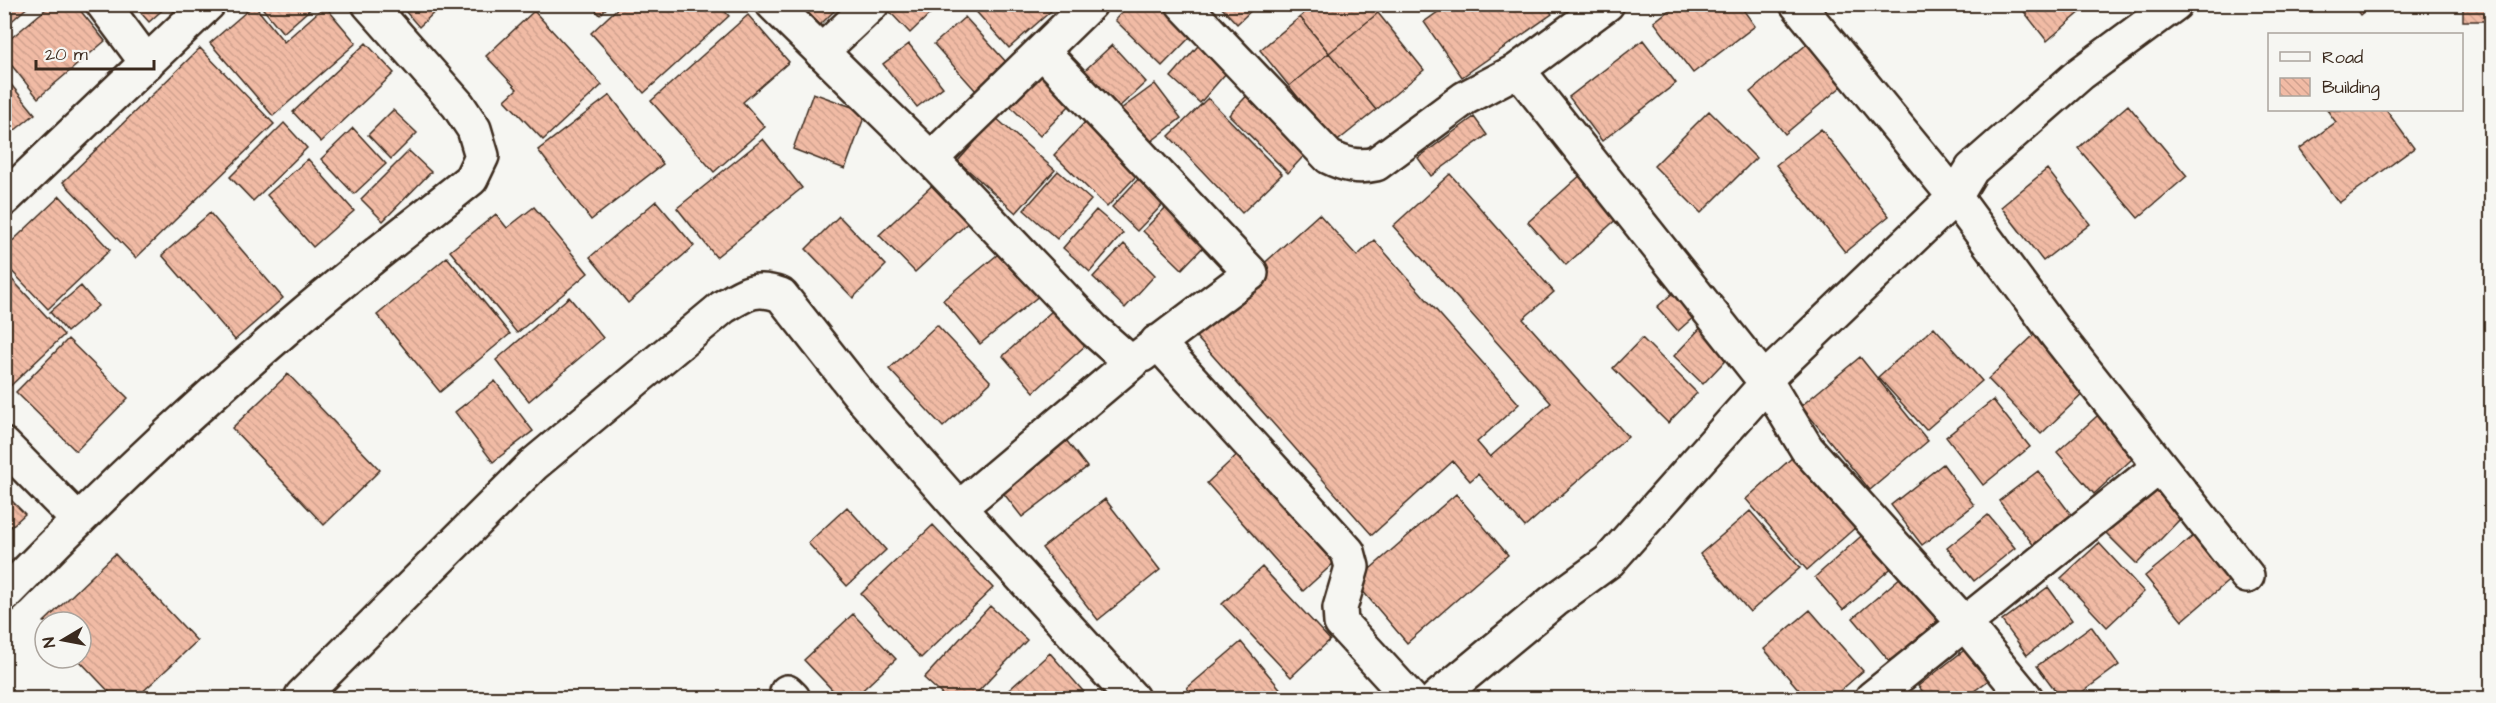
<svg xmlns="http://www.w3.org/2000/svg" width="2496" height="703" viewBox="0 0 2496 703" font-family="'Architects Daughter',sans-serif">
<defs>
<pattern id="building-back-hatch" width="6" height="6" patternUnits="userSpaceOnUse" patternTransform="scale(1.5)"><rect width="6" height="6" fill="#f1bba5"/><path d="M-1 5l2 2M0 0l6 6M5-1l2 2" fill="none" stroke="#d0a18e"/></pattern>
</defs>
<rect width="100%" height="100%" fill="#f6f6f2"/>
<filter id="ink" filterUnits="userSpaceOnUse"><feTurbulence type="fractalNoise" baseFrequency=".0167" numOctaves="2"/><feDisplacementMap in="SourceGraphic" scale="12" xChannelSelector="R" yChannelSelector="G"/><feConvolveMatrix kernelMatrix="1 2 1 2 8 2 1 2 1" color-interpolation-filters="sRGB"/></filter>
<g filter="url(#ink)">
<path fill="url(#building-back-hatch)" stroke="#3b2a1e" stroke-width="1.5" d="M4,4H31L5,27Z
M52,4H75L105,41L38,98L4,56V44Z
M133,4H169L149,22Z
M259,4H316L283,33Z
M399,4H443L419,27Z
M590,4H610L600,15Z
M622,4H718L729,16L644,93L591,33Z
M800,4H841L820,25Z
M895,4H940L910,33L889,11Z
M976,4H1046L1051,11L1009,48L972,7Z
M1129,4H1171L1197,30L1162,66L1115,20Z
M1218,4H1258L1237,24Z
M1315,4H1371L1378,13L1329,53L1300,17Z
M1449,4H1545L1552,14L1462,77L1424,22Z
M1677,4H1739L1755,26L1693,73L1654,22Z
M2018,4H2090L2047,41Z
M2352,4H2373L2360,15Z
M2463,4H2492V21H2463Z
M254,5L284,42L325,6L356,43L273,116L210,43Z
M534,11L602,85L543,140L505,100L517,89L486,56Z
M1378,13L1424,70L1376,110L1329,53Z
M748,15L789,62L743,102L765,127L714,172L651,101Z
M965,17L1007,63L976,91L934,44Z
M1300,17L1329,53L1289,86L1260,50Z
M1204,39L1233,65L1200,103L1171,77Z
M1813,39L1848,81L1785,134L1750,92Z
M1643,40L1676,83L1602,141L1569,97Z
M366,43L394,73L321,142L293,112Z
M909,44L943,87L917,107L883,64Z
M1112,45L1146,82L1118,108L1084,71Z
M200,48L274,124L136,258L63,182Z
M1329,53L1376,110L1335,143L1289,86Z
M1041,74L1071,104L1040,136L1010,106Z
M4,76L35,114L4,139Z
M1155,84L1181,118L1148,144L1121,109Z
M1253,89L1312,147L1288,173L1229,115Z
M813,93L866,112L845,169L793,149Z
M610,95L663,164L591,220L538,150Z
M1208,98L1282,174L1242,213L1169,136Z
M2128,105L2187,176L2138,218L2078,148Z
M393,110L417,133L391,159L368,135Z
M2327,110H2386L2414,148L2339,203L2299,149L2336,122Z
M1709,111L1756,158L1701,213L1654,166Z
M1474,117L1487,135L1431,176L1418,158Z
M996,118L1055,170L1016,213L958,161Z
M1085,122L1138,174L1107,207L1054,155Z
M284,123L307,148L253,201L230,177Z
M353,128L386,164L354,194L321,159Z
M1821,129L1889,216L1845,252L1776,165Z
M763,139L802,188L716,257L677,208Z
M409,151L431,172L383,221L361,199Z
M308,159L354,211L313,247L267,195Z
M2047,169L2090,224L2043,261L2001,207Z
M1058,171L1091,200L1057,239L1024,210Z
M1583,173L1621,215L1566,265L1528,222Z
M1450,174L1554,292L1523,319L1628,437L1525,527L1478,474L1470,481L1453,461L1372,535L1190,330L1319,214L1357,256L1374,240L1519,404L1477,442L1490,457L1551,403L1393,226Z
M1142,175L1167,200L1137,231L1112,207Z
M940,178L975,216L915,272L879,235Z
M60,196L110,250L48,309L4,263V249Z
M656,201L694,246L628,303L590,257Z
M1168,205L1207,243L1182,269L1143,231Z
M534,207L588,273L517,333L450,251L496,214L507,228Z
M1096,210L1123,233L1090,272L1063,248Z
M210,213L283,298L235,340L162,255Z
M839,216L886,265L853,298L806,249Z
M1124,244L1155,275L1125,308L1093,277Z
M1003,250L1040,295L980,344L943,300Z
M447,257L510,334L440,392L377,315Z
M4,271L64,335L4,392Z
M1684,283L1705,307L1678,331L1657,307Z
M81,286L98,306L67,332L50,312Z
M569,297L603,338L529,401L496,360Z
M1054,309L1086,345L1034,392L1003,356Z
M1707,321L1737,348L1703,384L1674,356Z
M937,325L991,382L943,427L889,369Z
M1934,327L1982,381L1926,430L1878,377Z
M2037,332L2090,387L2041,434L1988,379Z
M1642,338L1697,393L1668,423L1613,368Z
M68,339L128,398L76,451L16,392Z
M1860,357L1928,441L1870,490L1801,406Z
M288,374L380,470L324,525L232,428Z
M495,381L533,431L493,462L455,412Z
M1993,400L2030,447L1983,485L1946,437Z
M2106,408L2143,449L2094,494L2057,452Z
M1059,431L1087,467L1022,517L994,481Z
M1239,453L1335,562L1303,591L1207,483Z
M1794,456L1856,527L1807,570L1746,499Z
M1943,464L1974,505L1922,545L1891,505Z
M2038,471L2073,517L2035,547L1999,501Z
M2151,486L2182,517L2137,564L2105,532Z
M4,493L25,514L4,533Z
M1456,494L1508,555L1407,643L1355,582Z
M1105,499L1160,570L1098,620L1042,548Z
M847,507L886,550L847,586L808,543Z
M1750,511L1800,568L1750,612L1700,554Z
M1988,515L2015,548L1974,581L1947,548Z
M933,525L993,588L921,658L861,594Z
M1868,530L1896,564L1843,610L1815,577Z
M2197,533L2233,577L2182,621L2145,576Z
M2099,543L2144,592L2107,627L2061,578Z
M115,554L197,641L136,698H115L77,658H81V622H44Z
M1262,567L1330,640L1291,677L1222,604Z
M1902,576L1939,619L1890,662L1853,618Z
M2048,587L2072,620L2027,655L2002,621Z
M990,606L1027,640L972,698H946L924,678Z
M1810,610L1863,671L1832,698H1806L1764,649Z
M853,614L896,659L854,698H840L804,660Z
M2091,626L2119,665L2074,698H2061L2037,666Z
M1241,642L1288,698H1196L1187,688Z
M1967,648L1990,679L1965,698H1928L1918,686Z
M1050,653L1089,698H1000Z
M2001,687L2011,698H1987Z"/>
<g fill="none" stroke-linecap="round" stroke-linejoin="round">
<g stroke="#3b2a1e" stroke-width="38">
<path id="minor" d="M103,4L147,63
M773,4L931,159L1094,330L1131,363L959,508L1132,698
M1183,4L1329,157C1345,165 1358,168 1376,164L1465,98L1518,70L1607,4
M1797,4L1955,197L2056,334L2247,576
M1042,51L1251,273L1142,355
M821,52L872,4
M1518,70L1764,380
M931,159L1090,4
M4,199L208,4
M1157,342L1348,552L1352,567L1340,608L1341,623L1410,698
M1767,383L1807,449L1965,624L2026,698
M4,445L77,519
M4,595C99,497 198,404 301,316C356,269 414,225 471,179L482,156L474,129L458,105L369,4
M787,692L793,698
M302,696L533,465L723,307C746,293 755,286 781,295L863,399L959,508
M1437,698L1554,601L1609,561L1767,383L1764,380L1955,197L1972,169L2080,74L2175,4
M1872,698L2160,466"/>
</g>
<use href="#minor" stroke="#f6f6f2" stroke-width="33"/>
</g>
</g>
<rect width="2496" height="703" fill="none" stroke="#f6f6f2" stroke-width="24"/>
<rect x="12" y="12" width="2472" height="679" fill="none" stroke="#3b2a1e" stroke-width="2" filter="url(#ink)"/>
<rect x="2268" y="33" width="195" height="78" fill="#f6f6f2" stroke="#aba49d" stroke-width="1.5"/>
<rect x="2280" y="52" width="30" height="9" fill="#f6f6f2" stroke="#aba49d" stroke-width="1.5"/>
<text x="2322" y="63" font-size="18" fill="#3b2a1e">Road</text>
<rect x="2280" y="78" width="30" height="18" fill="url(#building-back-hatch)" stroke="#aba49d" stroke-width="1.5"/>
<text x="2322" y="93" font-size="18" fill="#3b2a1e">Building</text>
<g transform="translate(63 640) rotate(260)"><circle r="28" fill="#f6f6f2" stroke="#aba49d" stroke-width="1.5"/>
<path d="M0-4.5L10 22L0 15L-10 22Z" fill="#3b2a1e"/>
<text y="-9" font-size="16" font-weight="bold" text-anchor="middle" fill="#3b2a1e">N</text>
</g>
<path d="M36 60v9h118v-9" fill="none" stroke="#3b2a1e" stroke-width="3"/>
<text x="45" y="60" font-size="18" fill="#3b2a1e" stroke="#f6f6f2" stroke-width="4.5" paint-order="stroke">20 m</text>
</svg>
